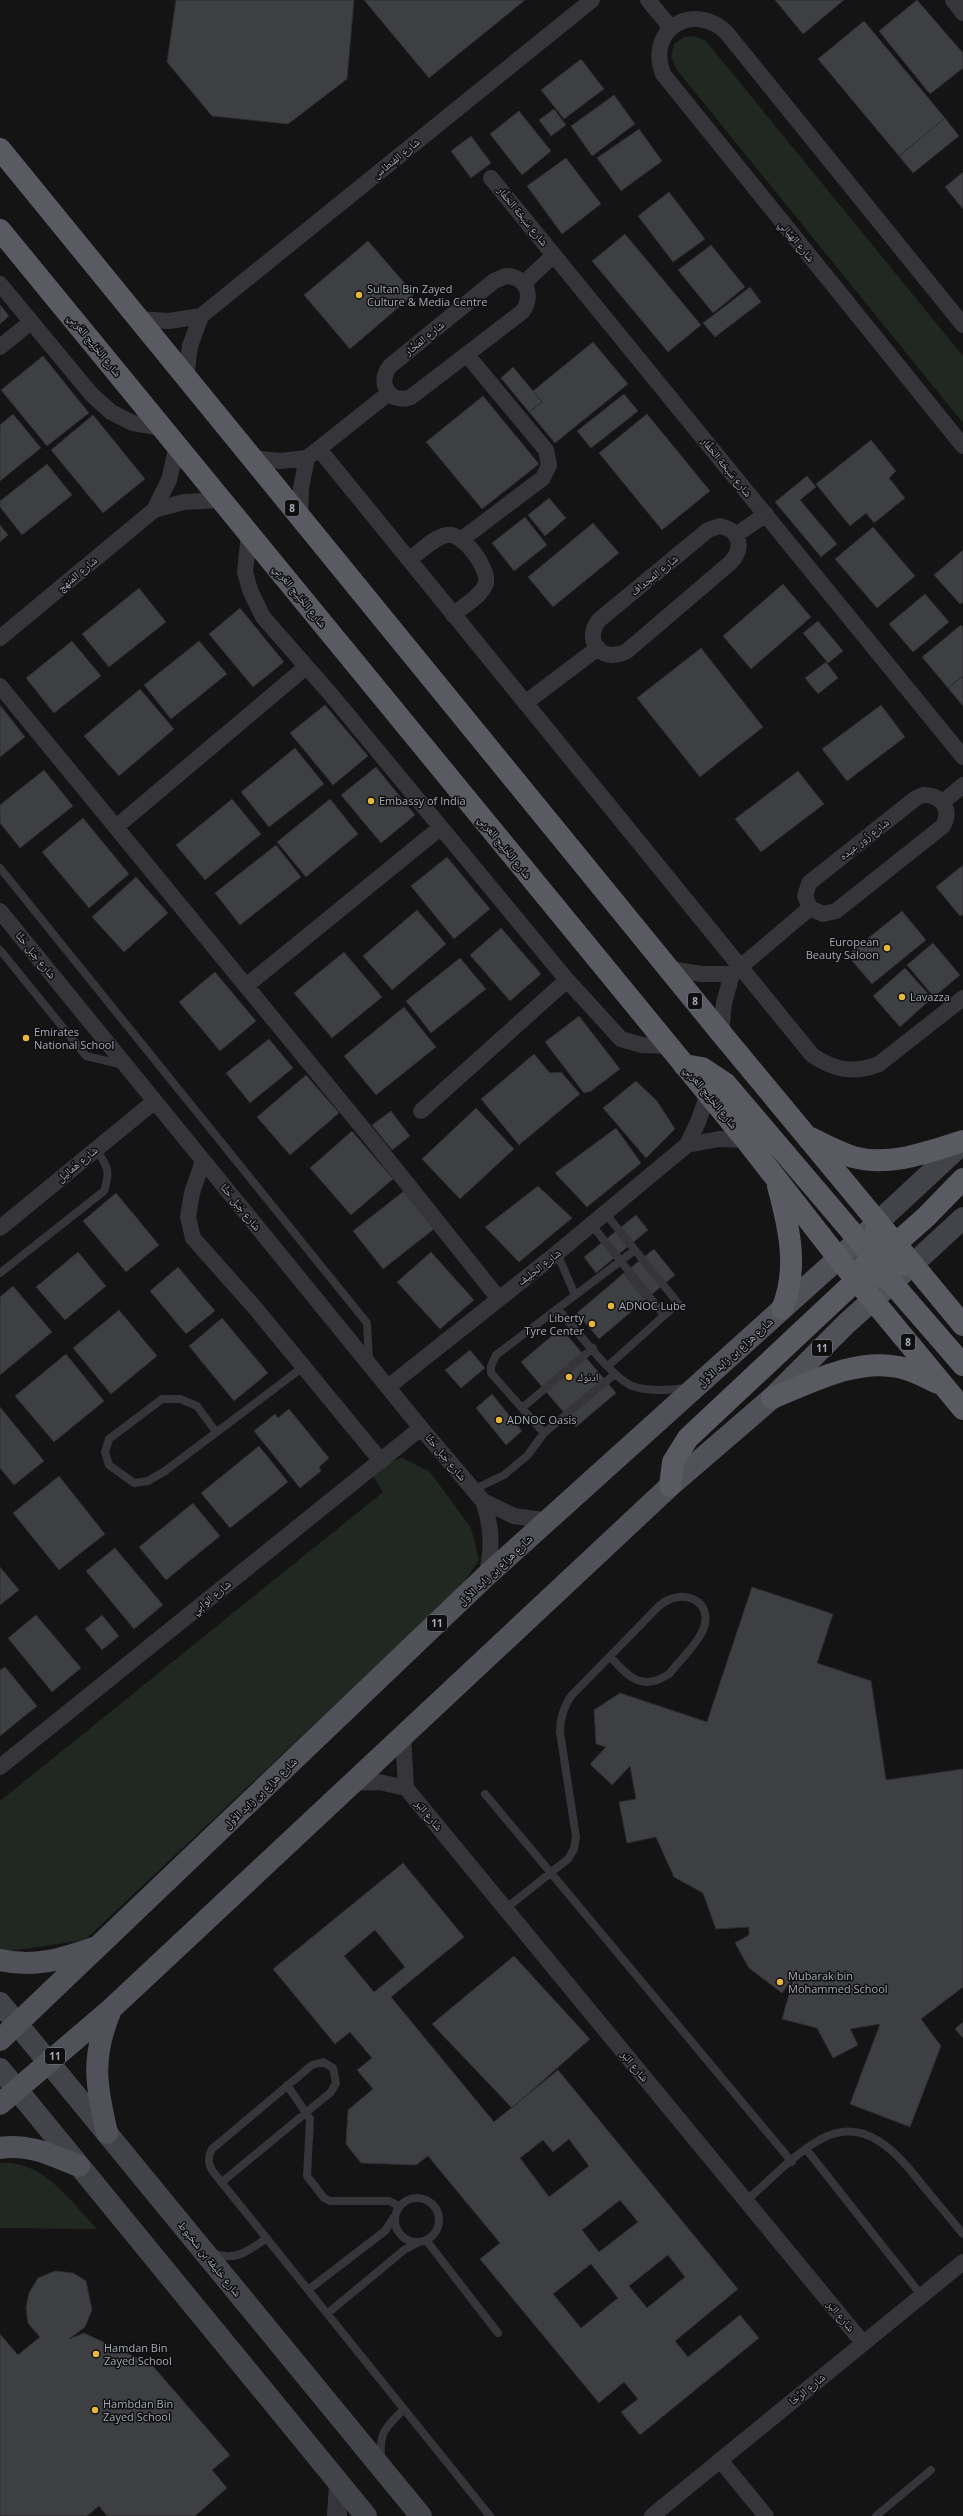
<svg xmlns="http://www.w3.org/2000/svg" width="963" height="2516" viewBox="0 0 963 2516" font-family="'Open Sans','Noto Naskh Arabic',sans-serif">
<rect width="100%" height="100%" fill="#141415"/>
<path fill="#202821" d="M695,36L706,41L963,356V423L677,70L671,57L674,44L684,37Z
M402,1458L430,1472L471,1528L479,1560L461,1586L85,1940L3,1952L0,1949V1801L383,1492L373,1476L385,1463Z
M0,2163C44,2160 70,2201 97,2229L0,2228Z"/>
<path fill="#3e3f42" stroke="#2e2e31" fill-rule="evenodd" d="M176,0H354L347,79L288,124L212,116L167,62Z
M364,0H525L429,78Z
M775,0H844L803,34Z
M917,0L963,53V68L930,94L879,31Z
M864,21L945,118L899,156L818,59Z
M581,59L604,89L564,119L541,90Z
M614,95L635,124L592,156L571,126Z
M554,109L566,125L551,136L539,120Z
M519,111L551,151L522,175L490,134Z
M945,118L959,136L913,173L899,156Z
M639,129L662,161L621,191L597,158Z
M471,136L491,163L471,178L451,151Z
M566,158L601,204L562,234L527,186Z
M963,172V209L945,187Z
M669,192L705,239L673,262L638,216Z
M625,234L701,325L668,352L592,261Z
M368,241L414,294L350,349L304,295Z
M711,245L745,287L713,313L678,270Z
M750,287L761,302L715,337L703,323Z
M0,305L9,316L0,324Z
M593,342L628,384L555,443L529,412L542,402L533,391Z
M43,356L89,413L47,446L1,390Z
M513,367L542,402L529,412L501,378Z
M624,394L638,411L591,448L577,431Z
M483,396L539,464L482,509L426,442Z
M13,414L41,448L0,481V425Z
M647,414L710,491L662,530L599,453Z
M93,415L145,479L103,513L51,450Z
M871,440L896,471L889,478L905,498L874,523L866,513L850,526L816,484Z
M47,464L72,495L22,535L0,507V501Z
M807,476L816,487L800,500L837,544L821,557L775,502Z
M549,498L566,518L545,536L528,515Z
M525,517L547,545L514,571L492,543Z
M593,523L619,553L553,607L528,577Z
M0,525L8,535L0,542Z
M873,527L915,576L877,608L835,559Z
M963,550V602L960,604L934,575Z
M783,584L811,617L751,669L723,636Z
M139,588L166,622L109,667L82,634Z
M925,594L949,622L913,652L889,624Z
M240,608L284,662L253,687L209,634Z
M818,621L843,651L828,663L803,633Z
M961,625L963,628V676L948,688L922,657Z
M72,641L101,676L54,713L26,678Z
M199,641L227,674L171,719L144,685Z
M701,648L763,727L700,777L637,698Z
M826,662L838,678L818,694L805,678Z
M963,676V706L948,688Z
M140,689L174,729L119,776L84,736Z
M0,705L25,737L0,757Z
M325,705L368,756L333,785L290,733Z
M881,705L905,737L847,781L822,749Z
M295,748L324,784L269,827L241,792Z
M376,767L415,815L381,843L341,795Z
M44,770L73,806L20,848L0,823V805Z
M798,771L824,804L761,852L735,819Z
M232,799L261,834L205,880L176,845Z
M330,799L358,834L306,877L277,842Z
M83,818L129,874L89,908L42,852Z
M276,845L301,877L240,925L215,893Z
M447,857L490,909L454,939L411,886Z
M963,865V914L960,916L936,887Z
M136,877L168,913L124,952L92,917Z
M417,910L446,944L392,990L363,956Z
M902,911L926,940L872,984L847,955Z
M501,928L541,974L510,1001L470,955Z
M933,943L960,975L934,997L907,965Z
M344,952L382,997L332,1038L294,993Z
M460,958L486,989L431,1033L406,1001Z
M905,968L932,998L900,1027L873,996Z
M215,972L256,1021L220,1051L179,1002Z
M404,1007L436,1047L376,1095L344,1056Z
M579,1016L620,1069L591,1091L584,1093L545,1042Z
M269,1039L293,1068L250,1103L226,1073Z
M534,1054L550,1073L561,1072L580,1094L519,1145L481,1099Z
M306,1075L339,1113L290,1155L257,1117Z
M636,1081L657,1101L675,1129L646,1158L603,1108Z
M476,1108L514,1149L460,1199L422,1159Z
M391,1111L410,1136L392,1150L372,1125Z
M616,1128L641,1163L587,1207L555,1173Z
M352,1131L393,1179L351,1215L310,1168Z
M538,1186L572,1218L519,1262L485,1227Z
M404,1191L434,1229L383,1269L353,1231Z
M116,1193L159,1245L126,1272L83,1221Z
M636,1215L648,1230L596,1273L584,1257Z
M654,1249L675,1275L645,1300L624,1273Z
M78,1252L106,1286L65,1320L36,1287Z
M431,1252L474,1300L440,1329L397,1282Z
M178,1267L215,1311L186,1334L150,1291Z
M624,1273L645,1300L599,1339L577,1313Z
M13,1286L52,1332L0,1375V1297Z
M119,1310L157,1356L111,1394L73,1348Z
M222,1318L268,1373L234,1401L189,1346Z
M561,1328L616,1393L576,1427L521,1362Z
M470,1350L485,1368L461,1388L445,1370Z
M66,1354L104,1401L54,1442L15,1396Z
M492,1394L522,1431L506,1445L476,1408Z
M0,1407L44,1461L14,1485L0,1468Z
M289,1409L329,1458L319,1467L321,1471L300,1488L254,1431L275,1414L278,1418Z
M259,1446L288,1482L230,1528L201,1493Z
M59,1476L105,1534L59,1570L13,1513Z
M193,1503L220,1536L166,1580L139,1547Z
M115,1548L163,1605L134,1629L86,1571Z
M0,1567L19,1590L0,1605Z
M752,1587L833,1614L817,1663L871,1681L886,1780L963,1769V1987L921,2019L941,2046L910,2127L850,2104L880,2024L850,2029L858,2045L833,2058L817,2028L782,2019L794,1977L782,1993L749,1968L735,1943L749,1935V1927L716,1929L703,1893L674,1877L656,1837L627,1843L619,1802L636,1799L630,1766L612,1785L590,1764L606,1747L596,1744L594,1710L620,1693L707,1722Z
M36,1615L81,1668L52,1692L8,1638Z
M102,1615L119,1636L102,1650L85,1629Z
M5,1667L37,1706L0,1736V1670Z
M403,1863L464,1937L391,1997L494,2122L558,2070L738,2289L675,2341L688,2357L740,2315L759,2338L640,2435L621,2412L638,2399L624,2382L599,2403L480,2259L500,2243L428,2156L416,2165L361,2163L346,2144L348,2110L373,2089L357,2070L372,2058L350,2032L335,2044L273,1969ZM375,1930L405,1967L374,1992L344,1956ZM569,2139L589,2166L549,2197L520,2158L543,2140L553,2152ZM620,2200L638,2222L599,2252L582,2230ZM668,2255L685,2277L647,2308L629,2286ZM591,2264L618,2298L581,2328L553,2294Z
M514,1956L590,2039L512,2108L432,2024Z
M963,2022V2038L955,2029Z
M55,2271L73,2273L86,2281L92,2310L85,2327L69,2339L84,2333L152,2365L230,2455L212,2470L227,2488L195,2516H107L99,2506L87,2516H0V2334L18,2355L40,2337L28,2323L26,2308L29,2293L38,2278Z"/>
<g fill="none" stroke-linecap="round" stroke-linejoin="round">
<path stroke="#35353a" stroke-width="8" d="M0,868L367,1323L369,1360
M0,950L86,1056L124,1065
M605,1213L678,1303L608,1366
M591,1224L664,1315
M557,1253L575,1295
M0,1273L104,1191C111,1170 107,1166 96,1149
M558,1309C574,1327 611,1377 632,1386C649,1392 670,1390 687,1388
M522,1408L593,1348
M216,1432L197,1406L180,1399H162L109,1439L105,1452L109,1465L134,1483L148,1481L165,1471L303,1367
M544,1433L491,1373V1366L496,1355L635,1250
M473,1490L504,1475L517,1464L527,1456L544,1433L615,1374
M485,1794L792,2162
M505,1909L568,1859L574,1849L576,1837L560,1732C560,1718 563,1708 571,1696L659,1606C682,1586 715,1601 703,1630C696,1646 680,1660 669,1674C642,1692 628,1677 610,1656
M287,2085L310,2119L307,2176L324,2198L330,2201H389L399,2206
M806,2149L922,2296
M222,2182L331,2092L336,2083L333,2068L323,2062L312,2065L212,2149C207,2158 208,2165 214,2173L490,2516
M395 2220a22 22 0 1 1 44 0a22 22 0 1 1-44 0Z
M746,2201C770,2180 794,2154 821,2139C867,2114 899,2156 924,2187C937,2203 950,2218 963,2234
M426,2240L498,2333
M212,2253C236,2262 248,2251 267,2238
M308,2290L385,2231L394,2217
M328,2313L404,2250L419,2242
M381,2460C379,2432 385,2428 404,2409
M876,2516L931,2470"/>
<path stroke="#35353a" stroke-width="16" d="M648,0L671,28
M953,0L963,13
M491,178L963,757
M506,276C527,277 534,296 522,312L411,397C390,405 376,383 390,366L494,281Z
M524,283L554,255
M0,284L92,395L111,412L133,423L162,428
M138,319L169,321L201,316L592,0
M963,325L726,32C692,1 646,30 663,74L963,446
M0,347L31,322
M186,377L190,346L201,316
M319,449L812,1055C834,1070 854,1074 879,1064L963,998
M252,458L280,461L307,458L389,393
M154,510L169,480L177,446
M300,517L301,488L307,458
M720,526C741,530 744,549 730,563L627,651C603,664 582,642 599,620L708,530Z
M249,534L245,572L250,590L263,617L333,697L567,980L621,1039L642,1045L668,1046
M736,535L766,514
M462,539L543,478L549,465L546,450L467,355
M409,560C419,553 434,537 447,535C463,532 489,568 486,583C482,596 463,606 453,615
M0,638L154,510L184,502L221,500
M0,686L370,1137L499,1299
M525,703L598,648
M923,795C942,795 952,809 943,826L836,911L823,914L810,908L805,896L809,883L916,798Z
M943,802L963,785
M116,827L306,667
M0,911L421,1428L483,1501L514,1516L549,1521
M670,969L701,974H732
M246,986L440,828
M721,1033L724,1003L732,974L810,908
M421,1111L567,980
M687,1145L719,1139L746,1140
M203,1161L192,1193L188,1217L193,1238L256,1309L381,1461
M0,1228L155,1101
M388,1387L557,1253L687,1145L698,1122L708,1094
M483,1501C492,1527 493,1549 486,1576
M403,1734L406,1788L863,2343
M0,1767L421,1428
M352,1783L379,1782L406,1788
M720,2460L766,2516
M652,2516L963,2262"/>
<path stroke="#35353a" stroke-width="20" d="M337,2516L339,2483"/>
<path stroke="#43444a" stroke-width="22" d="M877,1223L963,1143
M912,1265L963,1218
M0,2003L421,2516
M0,2069L366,2516"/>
<path stroke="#515259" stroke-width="22" d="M0,1960C34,1968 62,1959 94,1948
M0,2040L486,1576L872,1228
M0,2104L111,2009L670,1486L772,1398L847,1323L905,1271
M107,2133C96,2086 91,2058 110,2012
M0,2148C29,2143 53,2156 79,2166"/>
<path stroke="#595a62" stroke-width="22" d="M0,149L721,1033L963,1325
M0,230L746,1140L839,1259L963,1409
M684,1065L702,1068L726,1084L873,1257L888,1264L912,1265
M811,1138C825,1145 838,1152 853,1157C890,1167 928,1152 963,1141
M778,1186C789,1227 799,1269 782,1309
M884,1254L926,1217L963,1179
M864,1265L892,1283L963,1365
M772,1398C810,1383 856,1358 898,1367C912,1369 925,1377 938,1383
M670,1486L673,1462L688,1438L863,1274L876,1246L877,1223"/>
</g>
<g fill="#e7b73a" stroke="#0f0f10" stroke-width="1.5">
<circle cx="359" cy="295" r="4"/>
<circle cx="371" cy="801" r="4"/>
<circle cx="887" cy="948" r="4"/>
<circle cx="902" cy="997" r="4"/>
<circle cx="26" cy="1038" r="4"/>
<circle cx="611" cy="1306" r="4"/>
<circle cx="592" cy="1324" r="4"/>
<circle cx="569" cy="1377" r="4"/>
<circle cx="499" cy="1420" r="4"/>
<circle cx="780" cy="1982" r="4"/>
<circle cx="96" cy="2354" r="4"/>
<circle cx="95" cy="2410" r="4"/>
</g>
<g text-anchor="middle" stroke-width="3" stroke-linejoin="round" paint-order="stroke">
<g fill="#0f0f10" stroke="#797c84" stroke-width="1">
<rect x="285" y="500" width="14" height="16" rx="3"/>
<rect x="688" y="993" width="14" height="16" rx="3"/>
<rect x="901" y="1334" width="14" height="16" rx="3"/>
<rect x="812" y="1340" width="20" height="16" rx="3"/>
<rect x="427" y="1615" width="20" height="16" rx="3"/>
<rect x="45" y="2048" width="20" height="16" rx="3"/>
</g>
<g font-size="10" font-weight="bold" fill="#a6aab5">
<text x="292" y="512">8</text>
<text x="695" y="1005">8</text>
<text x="908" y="1346">8</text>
<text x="822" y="1352">11</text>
<text x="437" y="1627">11</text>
<text x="55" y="2060">11</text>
</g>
<g font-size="11" fill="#a6aab5" stroke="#0f0f10">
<text transform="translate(396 158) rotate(-39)" y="4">شارع الفِنطاس</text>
<text transform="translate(523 216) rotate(51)" y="4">شارع سَبخة الحَفَّار</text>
<text transform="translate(797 241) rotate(51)" y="4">شارع الهَيَّالي</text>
<text transform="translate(424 338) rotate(-39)" y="4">شارع المَحَّار</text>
<text transform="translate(95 345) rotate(51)" y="4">شارع الخَلِيج العَربِي</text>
<text transform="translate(727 467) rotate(51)" y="4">شارع سَبخة الحَفَّار</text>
<text transform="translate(77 574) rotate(-40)" y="4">شارع المَنهَج</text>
<text transform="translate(654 575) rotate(-39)" y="4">شارع المِجداف</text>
<text transform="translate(300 596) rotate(51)" y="4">شارع الخَلِيج العَربِي</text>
<text transform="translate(864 839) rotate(-38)" y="4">شارع زُور عِيده</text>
<text transform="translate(505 847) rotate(51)" y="4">شارع الخَلِيج العَربِي</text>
<text transform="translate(36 955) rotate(51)" y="4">شارع جَبَل حَتَّا</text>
<text transform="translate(711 1097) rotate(51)" y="4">شارع الخَلِيج العَربِي</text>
<text transform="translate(77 1164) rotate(-39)" y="4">شارع هَمالِيل</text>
<text transform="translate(241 1207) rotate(51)" y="4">شارع جَبَل حَتَّا</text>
<text transform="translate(539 1267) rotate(-38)" y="4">شارع الحِلِيف</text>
<text transform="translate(735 1352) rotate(-42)" y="4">شارع هزاع بن زايد الأول</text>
<text transform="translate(446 1457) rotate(50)" y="4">شارع جَبَل حَتَّا</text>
<text transform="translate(495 1570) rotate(-43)" y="4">شارع هزاع بن زايد الأول</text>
<text transform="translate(211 1597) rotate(-39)" y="4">شارع الوابِي</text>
<text transform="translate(260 1793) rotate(-44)" y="4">شارع هزاع بن زايد الأول</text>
<text transform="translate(429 1815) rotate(51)" y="4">شارع البَر</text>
<text transform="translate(635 2066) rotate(51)" y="4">شارع البَر</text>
<text transform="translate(210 2259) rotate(51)" y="4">شارع خليفة بن شخبوط</text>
<text transform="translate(841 2316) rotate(50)" y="4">شارع البَر</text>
<text transform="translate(807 2389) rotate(-39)" y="4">شارع الرَّخا</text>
</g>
<g font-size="11" fill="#a6aab5" stroke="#0f0f10" text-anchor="start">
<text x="367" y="293">Sultan Bin Zayed<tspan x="367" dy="13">Culture &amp; Media Centre</tspan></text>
<text x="379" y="805">Embassy of India</text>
<text x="879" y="946" text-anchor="end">European<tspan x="879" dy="13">Beauty Saloon</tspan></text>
<text x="910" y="1001">Lavazza</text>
<text x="34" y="1036">Emirates<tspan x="34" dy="13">National School</tspan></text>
<text x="619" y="1310">ADNOC Lube</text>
<text x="584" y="1322" text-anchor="end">Liberty<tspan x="584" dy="13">Tyre Center</tspan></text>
<text x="577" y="1381">ادنوك</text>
<text x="507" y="1424">ADNOC Oasis</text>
<text x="788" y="1980">Mubarak bin<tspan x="788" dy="13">Mohammed School</tspan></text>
<text x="104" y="2352">Hamdan Bin<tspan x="104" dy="13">Zayed School</tspan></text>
<text x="103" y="2408">Hambdan Bin<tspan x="103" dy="13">Zayed School</tspan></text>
</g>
</g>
</svg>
